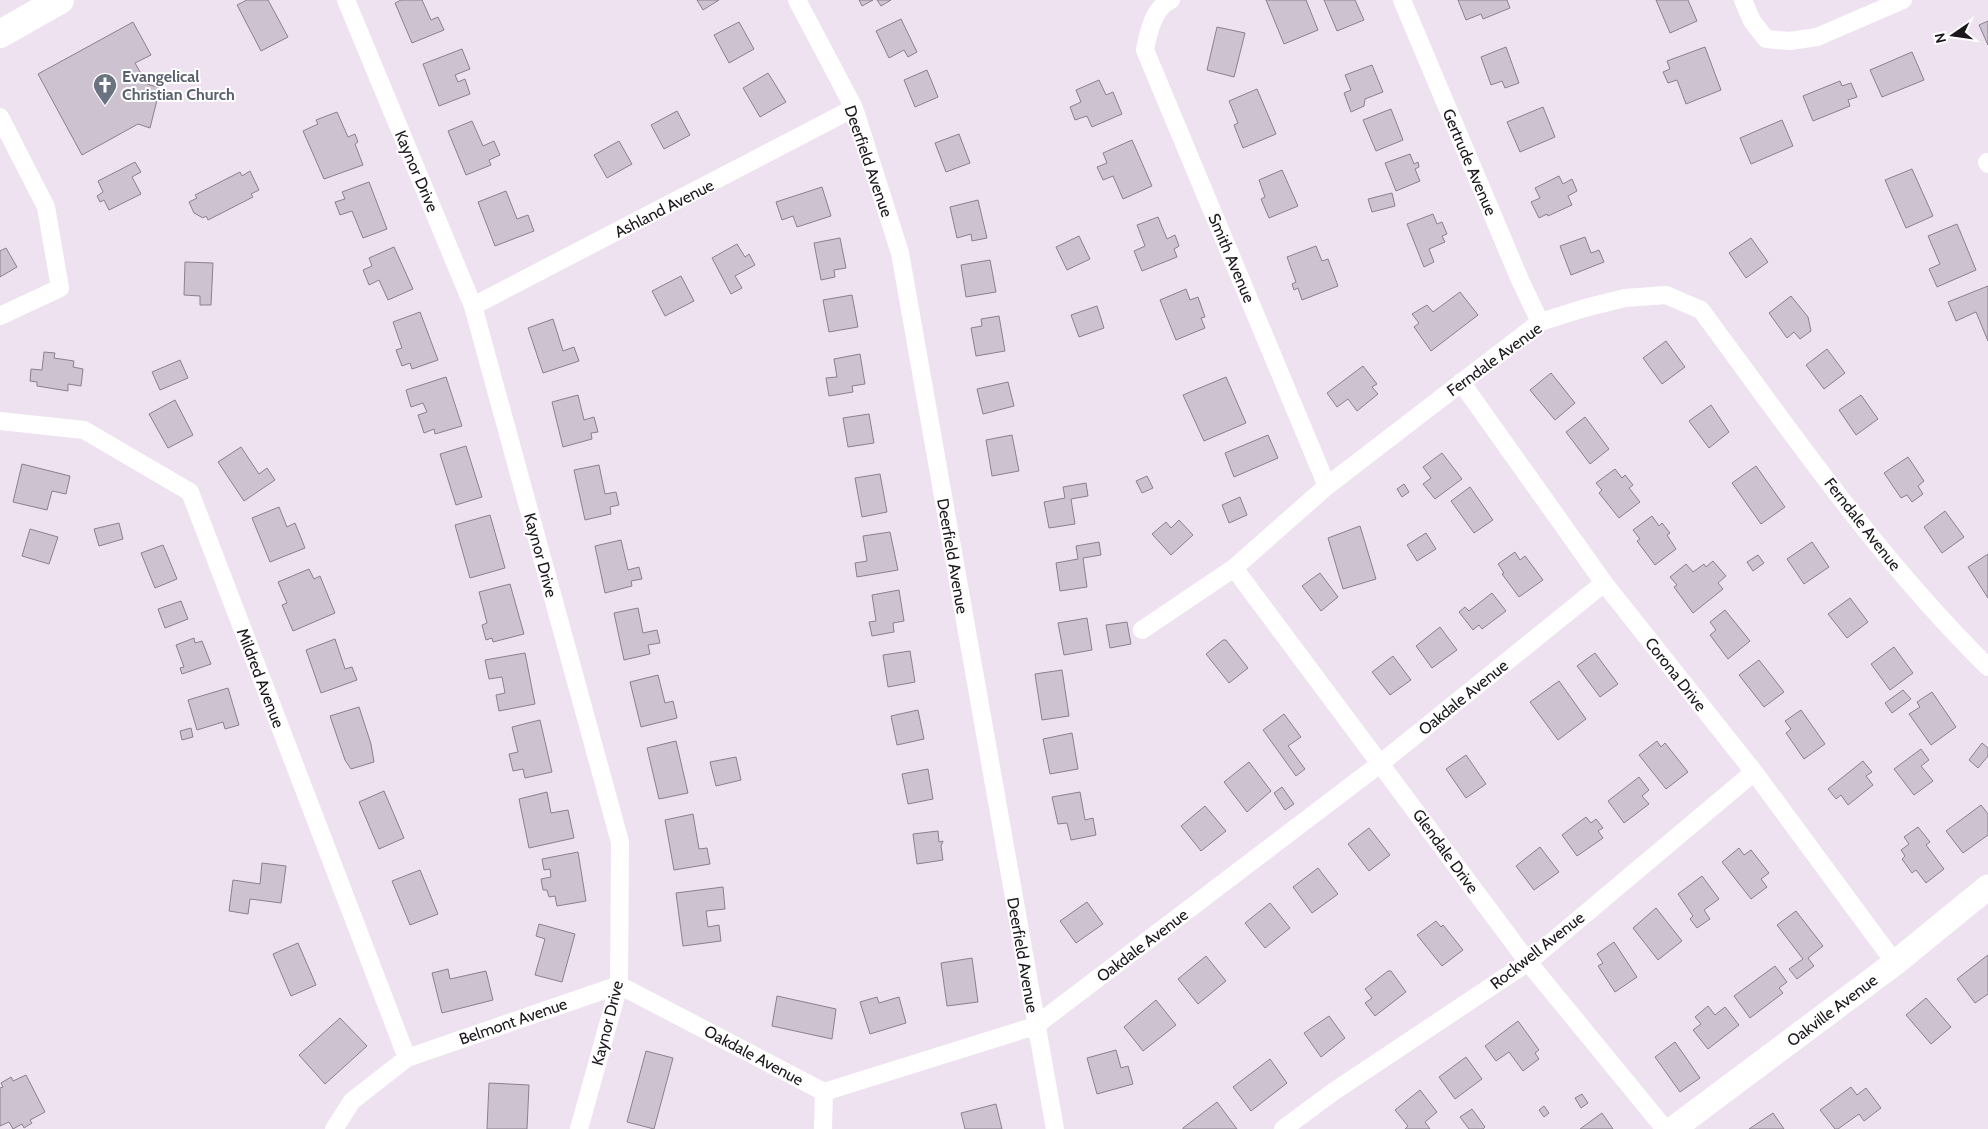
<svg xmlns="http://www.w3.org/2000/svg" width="1988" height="1129" viewBox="0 0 1988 1129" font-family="Cabin,sans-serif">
<rect width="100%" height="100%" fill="#eee2f1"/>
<path fill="#cdc2d0" stroke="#8b808e" d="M247,0H268L288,37L261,51L237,5Z
M401,0H422L431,20L438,17L444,30L412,43L395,3Z
M697,0H719L703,10Z
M859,0H873L862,6Z
M877,0H891L881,6Z
M1266,0H1306L1318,30L1284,44Z
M1324,0H1355L1364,20L1337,31Z
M1458,0H1507L1510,8L1483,19L1481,14L1466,20Z
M1656,0H1688L1697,21L1670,33Z
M901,19L917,52L908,57L904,50L889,58L876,31Z
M1988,21V45L1979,25Z
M133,22L151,55L135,63L147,84L160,88L150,128L138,124L82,155L38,74Z
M739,22L754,49L729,63L714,35Z
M1217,27L1245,33L1234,77L1207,70Z
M1506,47L1519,83L1505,88L1502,81L1491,85L1481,57Z
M1705,47L1721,90L1686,104L1677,80L1668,83L1663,72L1670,69L1667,61Z
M462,49L470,69L455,75L458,82L465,79L470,94L439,106L423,64Z
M1912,52L1924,80L1882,97L1870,70Z
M1372,65L1383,92L1365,99L1364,106L1351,112L1344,93L1351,90L1345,75Z
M927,70L938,97L915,107L904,80Z
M768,73L786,102L760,117L743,88Z
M1099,80L1106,95L1113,92L1122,114L1092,127L1087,116L1075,120L1070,107L1081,102L1076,90Z
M1840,81L1842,86L1851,83L1857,97L1848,100L1850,106L1813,121L1803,96Z
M1257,89L1276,134L1243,148L1234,125L1238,123L1229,101Z
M1543,107L1555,137L1520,152L1507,122Z
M1391,109L1403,140L1376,151L1363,120Z
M677,111L690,135L664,149L651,125Z
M337,112L348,137L355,134L358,142L355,144L363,165L324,179L303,131L318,124L316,120Z
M1782,120L1793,146L1751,164L1740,138Z
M472,121L483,146L494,141L500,155L489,160L491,165L466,175L448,131Z
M959,134L970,163L946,172L935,143Z
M1132,140L1152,186L1123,199L1113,176L1103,180L1097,167L1107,163L1103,153Z
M619,141L632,164L607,178L594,155Z
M1410,154L1414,164L1418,162L1419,167L1415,169L1420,181L1396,191L1385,163Z
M135,162L141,172L132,177L141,194L109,210L104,200L100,202L97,196L103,192L98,181Z
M1912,169L1933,216L1906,228L1885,180Z
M1282,170L1298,206L1269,218L1261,199L1265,197L1259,180Z
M250,171L259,190L251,194L253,197L208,220L206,216L203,218L194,213L189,202L197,198L195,195L240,172L242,176Z
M1559,176L1563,184L1572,179L1577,191L1568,196L1572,205L1548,216L1547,214L1539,218L1531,202L1540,198L1535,188Z
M369,182L387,229L363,238L352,211L340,215L335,202L345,199L342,192Z
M822,187L831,216L797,227L793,216L782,220L776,202Z
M506,191L517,219L528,215L534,231L495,246L478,202Z
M1392,193L1395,206L1372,212L1368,199Z
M978,200L987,238L972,241L971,234L957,238L950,207Z
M1433,214L1437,224L1442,222L1447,234L1442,236L1445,242L1429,249L1434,262L1424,267L1407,224Z
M1158,217L1167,239L1175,235L1179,246L1174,249L1177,257L1142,271L1134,251L1145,246L1137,225Z
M1957,224L1976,270L1937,287L1929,269L1940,264L1928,236Z
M1079,236L1090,259L1067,270L1056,247Z
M1585,237L1591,253L1599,250L1604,262L1571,275L1560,246Z
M840,238L846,268L834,270L835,277L821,280L814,243Z
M1751,238L1768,262L1746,278L1729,253Z
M737,244L745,257L749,254L755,265L735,276L742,288L731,294L712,258Z
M1316,246L1322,261L1328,259L1338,286L1302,300L1298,288L1294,290L1292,284L1296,282L1287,257Z
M394,247L413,289L388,300L379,280L369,285L363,270L372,266L369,258Z
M6,248L17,267L0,277V251Z
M990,260L996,292L966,297L961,265Z
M185,262L213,263L211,305H200V296L184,295Z
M681,276L694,301L665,316L652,291Z
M1988,286V341L1976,312L1956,321L1948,302Z
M1186,289L1190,300L1198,297L1205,317L1201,318L1205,328L1176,340L1160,300Z
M1460,292L1478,315L1431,351L1414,327L1419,323L1412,314L1427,305L1433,312Z
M852,295L858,327L829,332L823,300Z
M1791,296L1808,317L1811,331L1800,339L1794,332L1787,338L1769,313Z
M1097,306L1104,328L1079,337L1071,315Z
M420,312L438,360L412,369L410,363L402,366L396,350L402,348L393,322Z
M999,316L1005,351L976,356L971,328L982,326L981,319Z
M553,319L563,351L574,347L579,361L543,373L528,328Z
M1666,341L1685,367L1662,384L1643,358Z
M1827,349L1845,373L1824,389L1806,365Z
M44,352L55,353L54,358L74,361L73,367L83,369L81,386L68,384V391L37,386V382L30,381L31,369L42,370Z
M860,354L865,384L852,386L853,392L829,396L826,378L837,377L834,359Z
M180,360L188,378L160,390L152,372Z
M1363,366L1377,384L1372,387L1378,394L1357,411L1348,399L1337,407L1327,393Z
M1551,373L1575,403L1555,420L1530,390Z
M446,377L462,426L435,434L434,429L424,433L418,415L427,412L423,403L411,407L406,390Z
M1226,377L1246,423L1204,441L1183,395Z
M1008,382L1014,406L983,414L977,389Z
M578,395L584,420L594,417L598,432L591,433L592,439L563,447L552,402Z
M1861,395L1878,419L1856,435L1839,410Z
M175,400L193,435L168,448L149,414Z
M1711,405L1729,432L1709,448L1689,421Z
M869,414L874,443L848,447L843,418Z
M1585,417L1609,449L1590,464L1566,432Z
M1012,435L1019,471L992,476L986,440Z
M1268,435L1278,458L1234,477L1225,453Z
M466,446L482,497L456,505L440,454Z
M241,447L259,474L267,468L275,480L244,501L218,462Z
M1442,453L1462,479L1435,499L1423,484L1431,478L1423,467Z
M1908,457L1924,481L1918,486L1923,494L1912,502L1907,495L1901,498L1884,473Z
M22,464L70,476L66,494L52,491L47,510L13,502Z
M599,465L605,494L616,492L619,505L610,507L611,514L585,520L574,470Z
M1756,466L1785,507L1761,524L1732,483Z
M1615,469L1622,478L1625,475L1633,485L1629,488L1640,502L1619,518L1599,493L1602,490L1596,483Z
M880,474L887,512L862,517L855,478Z
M1147,476L1153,488L1142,493L1136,481Z
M1086,483L1088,496L1071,499L1075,524L1049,528L1044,502L1065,498L1063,487Z
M1404,484L1409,492L1402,497L1397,489Z
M1470,487L1493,520L1474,533L1451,501Z
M1240,497L1247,515L1229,523L1222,505Z
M279,507L287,527L295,523L305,548L270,562L252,518Z
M1945,511L1964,537L1942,553L1924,527Z
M490,515L505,568L470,578L455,525Z
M1652,516L1659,526L1662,523L1670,533L1667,535L1676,549L1655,565L1637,541L1640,539L1633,530Z
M1179,520L1193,535L1171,555L1152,534L1166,522L1171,528Z
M119,523L123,539L99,546L94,529Z
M1360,526L1376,579L1343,589L1328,538Z
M30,529L58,537L49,564L22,556Z
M890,532L898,570L857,577L855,563L867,561L863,536Z
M1426,533L1436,549L1417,561L1407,545Z
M621,540L628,570L639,567L642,579L631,581L632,586L605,593L595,546Z
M1099,542L1101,555L1083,558L1087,587L1060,591L1056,563L1078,559L1076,546Z
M1812,542L1829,567L1804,584L1787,559Z
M163,545L177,579L155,588L141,553Z
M1515,552L1520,560L1525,556L1543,580L1519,597L1502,574L1504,573L1498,564Z
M1988,554V598L1968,567Z
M1758,555L1764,563L1753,571L1747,562Z
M1713,561L1726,576L1718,583L1723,589L1693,613L1674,587L1677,585L1670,577L1686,564L1693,572L1704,564L1706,567Z
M309,569L314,579L320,576L335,613L293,631L282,605L287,603L278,582Z
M1320,573L1338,597L1321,611L1302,586Z
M510,584L524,634L493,642L492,638L486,640L482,625L487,623L479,592Z
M899,590L904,621L893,623L894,632L872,636L869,622L876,621L872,595Z
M1492,593L1506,611L1482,629L1479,625L1473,630L1459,612L1465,607L1469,611Z
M1850,598L1868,622L1847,638L1828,614Z
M181,601L188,619L165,628L158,609Z
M638,608L643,633L657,630L660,643L648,645L650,654L624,660L614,613Z
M1725,610L1750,641L1728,659L1710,635L1716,630L1710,622Z
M1087,618L1092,650L1064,655L1058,623Z
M1127,622L1131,644L1110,648L1106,625Z
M1440,627L1457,650L1432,668L1416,646Z
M194,638L195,643L202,641L211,664L182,674L180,668L184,667L176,645Z
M335,639L345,669L352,667L357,680L321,693L306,650Z
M1223,640H1226L1248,668L1229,683L1206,654Z
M1894,647L1913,673L1890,690L1871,664Z
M910,651L915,682L888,687L883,655Z
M525,653L535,704L499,711L496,695L505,693L502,677L489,679L485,660Z
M1595,653L1618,684L1600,697L1577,666Z
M1393,656L1411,680L1390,695L1372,672Z
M1759,660L1784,692L1764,707L1739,675Z
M1062,670L1069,716L1042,720L1035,674Z
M658,675L665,703L673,701L677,718L641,727L630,682Z
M1559,681L1586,719L1558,740L1530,702Z
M228,688L239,725L225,729L223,722L197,730L188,700Z
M1903,690L1911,699L1892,713L1885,703Z
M1932,692L1956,727L1931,745L1909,714L1920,707L1917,702Z
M359,707L371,744L374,762L351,769L345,760L330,716Z
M918,710L924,739L897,745L891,716Z
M1801,710L1825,744L1804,759L1786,733L1791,729L1785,721Z
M1284,714L1301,737L1288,746L1305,769L1296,776L1263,730Z
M540,720L552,772L525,778L523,769L513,771L509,754L518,752L512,727Z
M191,728L193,737L182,740L180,731Z
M1072,733L1078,769L1050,774L1043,739Z
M676,741L688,793L659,799L647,748Z
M1657,741L1661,747L1665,743L1688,772L1666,789L1639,755Z
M1982,743L1988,748V756L1978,768L1969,760Z
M1921,749L1929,760L1921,766L1933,781L1914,795L1894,769Z
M1466,755L1486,784L1466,798L1446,769Z
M736,757L741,780L716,786L710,762Z
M1863,761L1872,772L1866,776L1873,785L1848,805L1841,795L1836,799L1828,789Z
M1249,762L1271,791L1247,812L1224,782Z
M928,769L933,799L908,804L902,774Z
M1639,777L1649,790L1642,796L1649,804L1624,823L1608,801Z
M1282,787L1294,804L1285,810L1274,793Z
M384,791L404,838L379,849L359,802Z
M547,792L551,813L568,810L574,838L529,848L519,799Z
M1080,792L1085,820L1093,818L1096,835L1071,840L1067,823L1058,824L1052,797Z
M1981,805L1988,814V835L1963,853L1946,831Z
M1205,806L1226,831L1201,851L1181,826Z
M693,814L699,849L707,848L710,864L674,870L665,820Z
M1586,817L1591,823L1596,819L1603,828L1598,831L1603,838L1577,856L1562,835Z
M1918,827L1930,842L1926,845L1944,869L1926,883L1916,870L1912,873L1902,859L1905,856L1901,850L1909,844L1904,837Z
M1369,828L1390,855L1369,871L1348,844Z
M938,831L939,842L943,841L941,846L943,860L917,864L913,834Z
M1540,847L1559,872L1534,890L1516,866Z
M1739,848L1744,855L1751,850L1769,873L1761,879L1767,887L1751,899L1722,862Z
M578,852L586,901L557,906L555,896L549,897L547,890H543L541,879L551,877L550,869L544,870L542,859Z
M262,863L286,866L281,903L250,899L248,914L229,911L233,880L260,884Z
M1318,868L1338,894L1312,913L1293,887Z
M420,870L438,914L410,925L392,881Z
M1702,876L1719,899L1704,910L1710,919L1697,928L1690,919L1693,916L1678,894Z
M723,887L725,909L706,911L708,927L719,925L721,941L683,946L676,893Z
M1087,902L1103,924L1076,943L1060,921Z
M1270,903L1290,928L1265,948L1245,923Z
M1656,908L1682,941L1658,960L1633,928Z
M1796,911L1823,946L1808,958L1814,966L1797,979L1789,969L1803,959L1777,925Z
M1436,921L1441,927L1443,925L1463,950L1442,966L1417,935Z
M539,924L575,934L562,982L535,975L545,939L536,936Z
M1614,942L1637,977L1615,992L1598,966L1603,963L1597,954Z
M298,943L316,985L291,996L273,954Z
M1988,955V994L1975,1003L1957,979Z
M1206,956L1226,981L1198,1004L1178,979Z
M972,958L978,1002L947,1006L941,963Z
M1775,966L1787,982L1779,988L1783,993L1750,1018L1734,996Z
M448,969L450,979L486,971L493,1000L442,1013L432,973Z
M1388,971H1391L1406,992L1375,1016L1365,1003L1372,998L1365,989Z
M777,996L836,1009L832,1039L772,1026Z
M877,997L879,1003L899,997L906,1023L870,1034L860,1002Z
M1926,998L1951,1027L1931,1044L1906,1015Z
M1156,1000L1176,1025L1143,1051L1124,1027Z
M1708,1006L1715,1015L1725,1007L1739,1025L1708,1049L1693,1030L1701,1024L1695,1017Z
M1329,1016L1345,1038L1321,1057L1304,1033Z
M340,1018L367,1046L325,1084L299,1055Z
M1518,1021L1539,1050L1535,1053L1539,1059L1523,1071L1509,1052L1496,1061L1485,1046Z
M1675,1042L1700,1078L1680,1092L1655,1057Z
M1116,1050L1121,1068L1128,1066L1133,1084L1097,1094L1087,1058Z
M646,1051L673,1058L654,1129L627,1122Z
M1466,1057L1482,1079L1455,1099L1439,1077Z
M1270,1059L1287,1083L1251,1111L1233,1087Z
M26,1075L45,1112L30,1120L32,1123L24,1128L22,1124L13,1129L9,1122L0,1126V1088L3,1087L1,1083L11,1077L13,1081Z
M489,1083L529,1085L527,1129H487Z
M1851,1087L1857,1095L1866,1088L1881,1108L1864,1121L1859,1114L1838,1129H1835L1820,1110Z
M1420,1090L1437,1112L1425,1122L1430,1129H1405L1408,1126L1395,1110Z
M1582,1094L1588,1103L1581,1108L1575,1098Z
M1217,1102L1237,1129H1183V1128Z
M996,1104L1002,1129H965L961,1113Z
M1544,1106L1549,1113L1544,1117L1539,1110Z
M1472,1109L1485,1127L1483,1129H1469L1460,1117Z
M1602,1113L1613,1129H1580Z
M1773,1113L1784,1129H1749Z"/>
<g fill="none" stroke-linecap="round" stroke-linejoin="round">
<path stroke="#fff" stroke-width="18" d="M346,0L473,306L620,842L619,985L579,1129
M797,0L854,108L900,253L1055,1129
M1171,0C1154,7 1148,33 1145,50L1327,486
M1402,0L1520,280L1540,322
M1743,0L1752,21L1766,39L1790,41L1817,37L1903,0
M0,117L46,207L60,288L0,316
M1987,162L1988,164
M473,306L854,108
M1461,382L1604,583L1754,772L1895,963
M0,421L84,430L190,492L407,1058
M1234,568L1528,962L1665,1129
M1142,630L1234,568L1327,486L1540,322L1585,308L1625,298L1666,295L1701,310C1792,433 1879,560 1988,667
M334,1129L352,1101L407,1058L619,985L824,1092L1035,1026L1381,763L1604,583
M823,1129L824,1092
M1283,1129L1333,1092L1528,962L1754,772"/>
<path stroke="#fff" stroke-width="25" d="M1673,1129L1895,963L1988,887"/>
<path stroke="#fff" stroke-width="28" d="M0,34L60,0"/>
</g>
<defs>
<g id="church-pin" transform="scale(1.25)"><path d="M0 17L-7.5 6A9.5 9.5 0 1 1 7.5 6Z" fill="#6b7280" stroke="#fff"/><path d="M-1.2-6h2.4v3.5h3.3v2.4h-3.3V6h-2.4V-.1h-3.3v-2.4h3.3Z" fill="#fff"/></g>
</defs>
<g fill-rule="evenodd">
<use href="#church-pin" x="105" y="85"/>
</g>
<g text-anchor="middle" stroke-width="4" stroke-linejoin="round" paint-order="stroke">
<g font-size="16" font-weight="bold" fill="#5b616d" stroke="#fff" text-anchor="start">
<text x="122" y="82">Evangelical<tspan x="122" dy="18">Christian Church</tspan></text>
</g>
<g font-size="16" fill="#1b171c" stroke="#fff">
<text transform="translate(869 161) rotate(71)" y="6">Deerfield Avenue</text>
<text transform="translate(1470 162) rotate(67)" y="6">Gertrude Avenue</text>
<text transform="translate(417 171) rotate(67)" y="6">Kaynor Drive</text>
<text transform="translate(664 208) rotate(-27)" y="6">Ashland Avenue</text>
<text transform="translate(1232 258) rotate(67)" y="6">Smith Avenue</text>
<text transform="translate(1494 359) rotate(-36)" y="6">Ferndale Avenue</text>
<text transform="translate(1863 524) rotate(52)" y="6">Ferndale Avenue</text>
<text transform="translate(541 555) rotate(75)" y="6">Kaynor Drive</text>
<text transform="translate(953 556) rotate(80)" y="6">Deerfield Avenue</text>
<text transform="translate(1676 674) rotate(52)" y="6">Corona Drive</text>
<text transform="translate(261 678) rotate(69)" y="6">Mildred Avenue</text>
<text transform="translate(1463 697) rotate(-39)" y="6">Oakdale Avenue</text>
<text transform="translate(1446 851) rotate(54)" y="6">Glendale Drive</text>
<text transform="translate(1142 945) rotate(-37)" y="6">Oakdale Avenue</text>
<text transform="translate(1537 950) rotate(-38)" y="6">Rockwell Avenue</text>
<text transform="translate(1023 955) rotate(80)" y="6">Deerfield Avenue</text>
<text transform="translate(1832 1010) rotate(-37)" y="6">Oakville Avenue</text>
<text transform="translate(513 1021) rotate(-19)" y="6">Belmont Avenue</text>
<text transform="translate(607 1023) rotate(-76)" y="6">Kaynor Drive</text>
<text transform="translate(754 1055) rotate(28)" y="6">Oakdale Avenue</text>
</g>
</g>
<g transform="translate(1953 35) rotate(257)" stroke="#ffffff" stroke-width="4" paint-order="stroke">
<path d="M0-4L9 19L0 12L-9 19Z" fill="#1b171c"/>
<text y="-8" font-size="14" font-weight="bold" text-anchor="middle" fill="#1b171c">N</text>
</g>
</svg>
